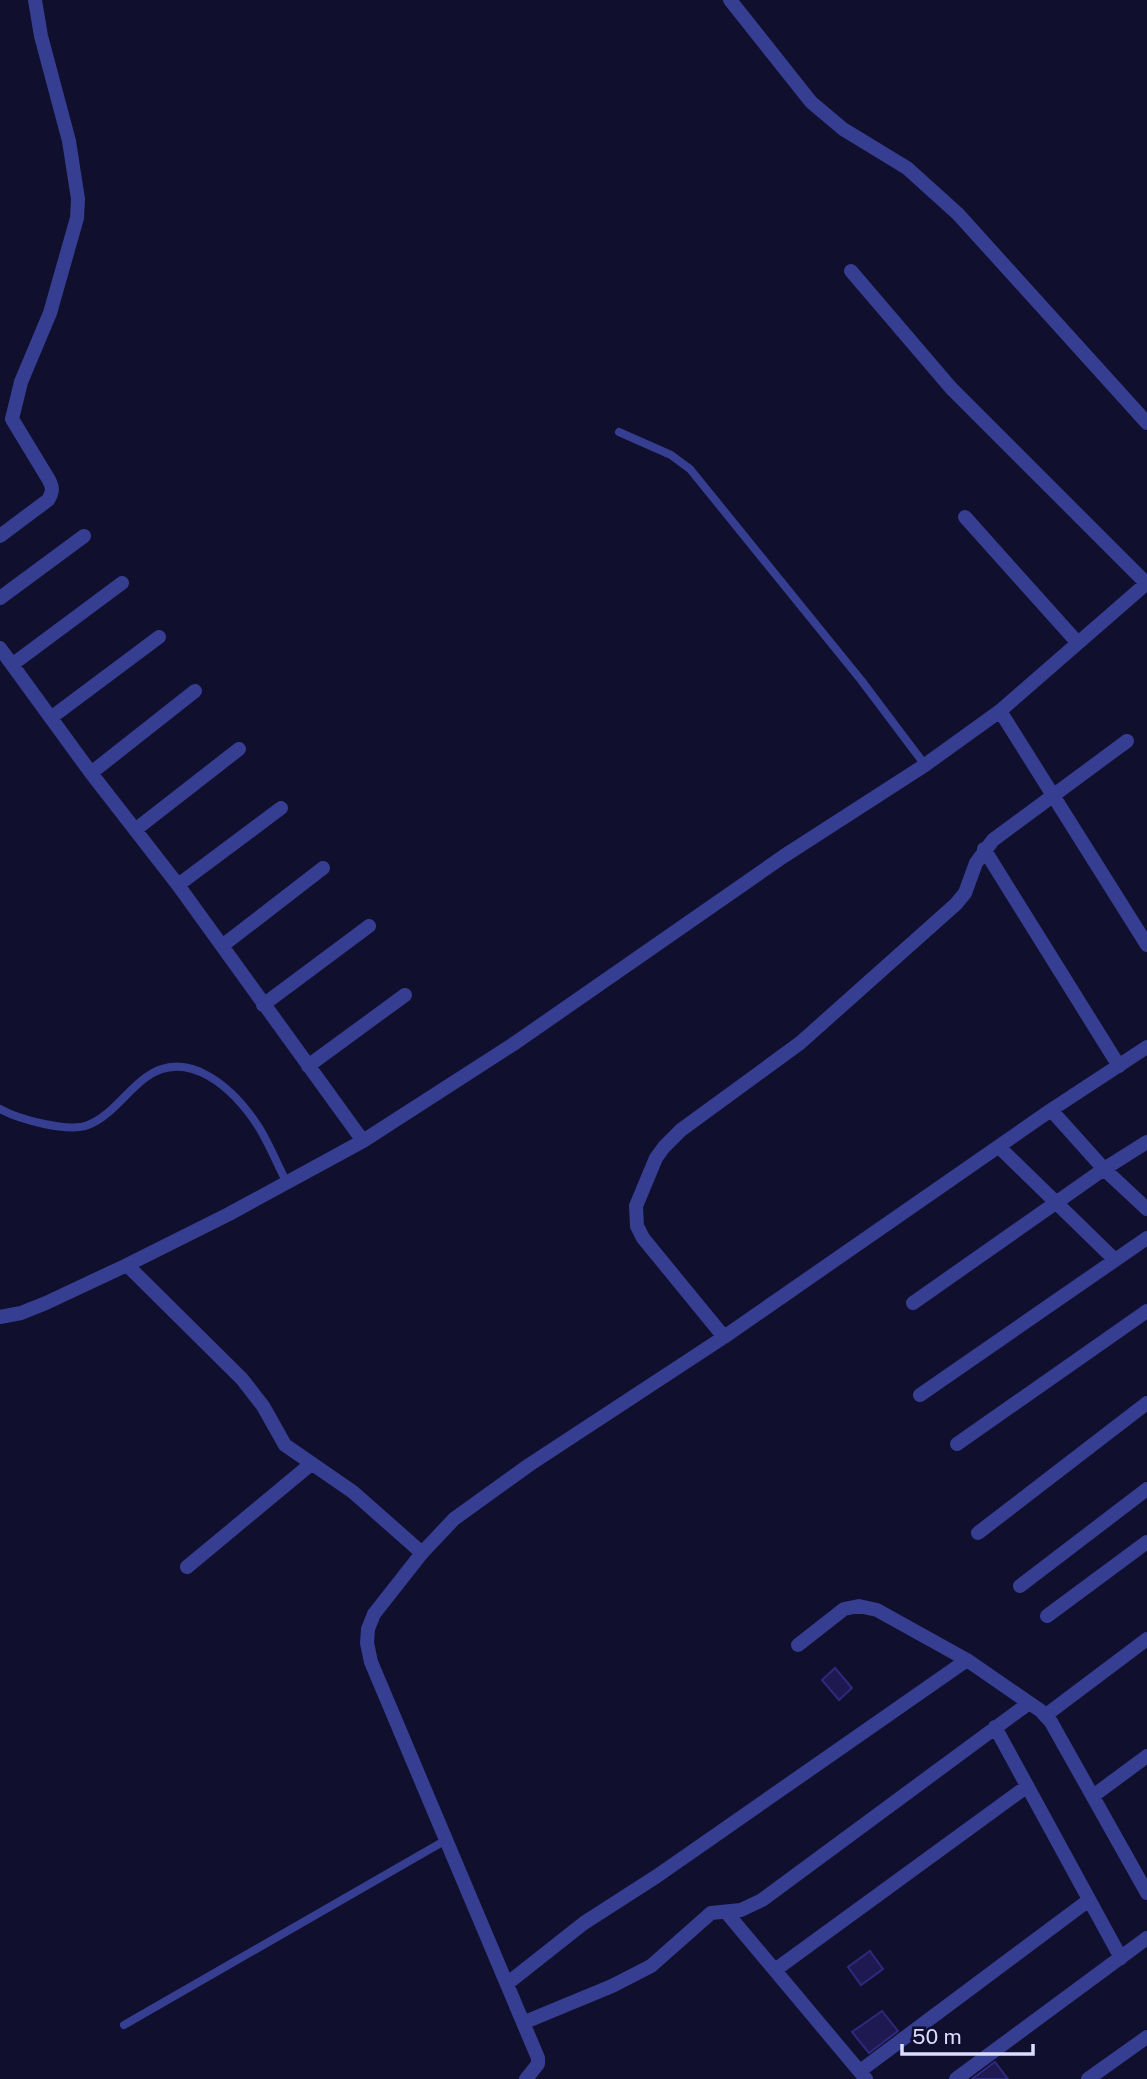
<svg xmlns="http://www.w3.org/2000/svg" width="1147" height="2079" viewBox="0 0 1147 2079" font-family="'Public Sans',sans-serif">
<rect width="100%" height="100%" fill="#100f2e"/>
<path fill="#1e1950" stroke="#2f297e" stroke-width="2" d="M835,1668L852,1688L839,1700L822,1680Z
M870,1951L883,1969L861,1985L848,1967Z
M882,2011L898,2031L869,2053L852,2032Z
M995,2062L1008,2079H972L976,2076Z"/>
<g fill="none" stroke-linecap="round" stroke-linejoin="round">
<path stroke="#363e91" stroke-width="8" d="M619,432L671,455L690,469L861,680L925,765
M0,1109C18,1119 68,1133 88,1125C110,1117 126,1092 145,1078C188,1046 234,1089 258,1126C269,1143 277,1164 287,1183
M124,2025L446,1840"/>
<path stroke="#363e91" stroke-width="14" d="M730,0L811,102L843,129L907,168L958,214L1147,423
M851,271L951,388L1146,583
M965,517L1077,642
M0,536L48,500C53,492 53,488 49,480L12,419L21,382L50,313L77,218L78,199L69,141L41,36L35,0
M0,598L84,536
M0,648L91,773L178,885L363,1141
M13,664L122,583
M1000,711L1147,945
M52,717L159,637
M91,773L195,691
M135,830L239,749
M984,849L1119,1066
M178,885L281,808
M222,946L323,868
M263,1005L369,926
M308,1066L405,995
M1051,1110L1104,1169L1147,1209
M999,1147L1114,1259
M127,1265L242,1379L263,1406L285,1445L353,1492L422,1553
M913,1303L1104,1169L1147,1142
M0,1317L21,1313L46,1303L127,1265L229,1214L363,1141L515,1043L784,856L925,765L1000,711L1147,583
M724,1337L643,1238L637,1226L636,1206L656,1158L664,1147L681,1130L800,1043L956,904L965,893L976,863L993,840L1127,741
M920,1395L1147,1238
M957,1444L1147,1311
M978,1533L1147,1403
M187,1567L311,1464
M1020,1586L1147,1489
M1047,1616L1147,1542
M798,1645L844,1609L859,1606L877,1610L967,1660L1041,1711L1051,1722L1147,1893
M1046,1715L1147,1639
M995,1727L1121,1958
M1093,1796L1147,1756
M726,1912L866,2079
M775,1970L1026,1787
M508,1983L584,1923L657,1876L967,1660
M525,2022L612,1986L651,1966L711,1913L741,1910L762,1900L1029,1703
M860,2071L1089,1900
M526,2079L538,2064V2058L371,1662L367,1643L368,1629L374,1614L422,1553L454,1519L529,1465L724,1337L1051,1110L1147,1047
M956,2079L1147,1938
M1088,2079L1147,2037"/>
</g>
<path d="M902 2044v10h131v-10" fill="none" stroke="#dcdcff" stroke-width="3.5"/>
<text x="912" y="2044" font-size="21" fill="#dcdcff" stroke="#100f2e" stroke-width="5" paint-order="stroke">50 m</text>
</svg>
